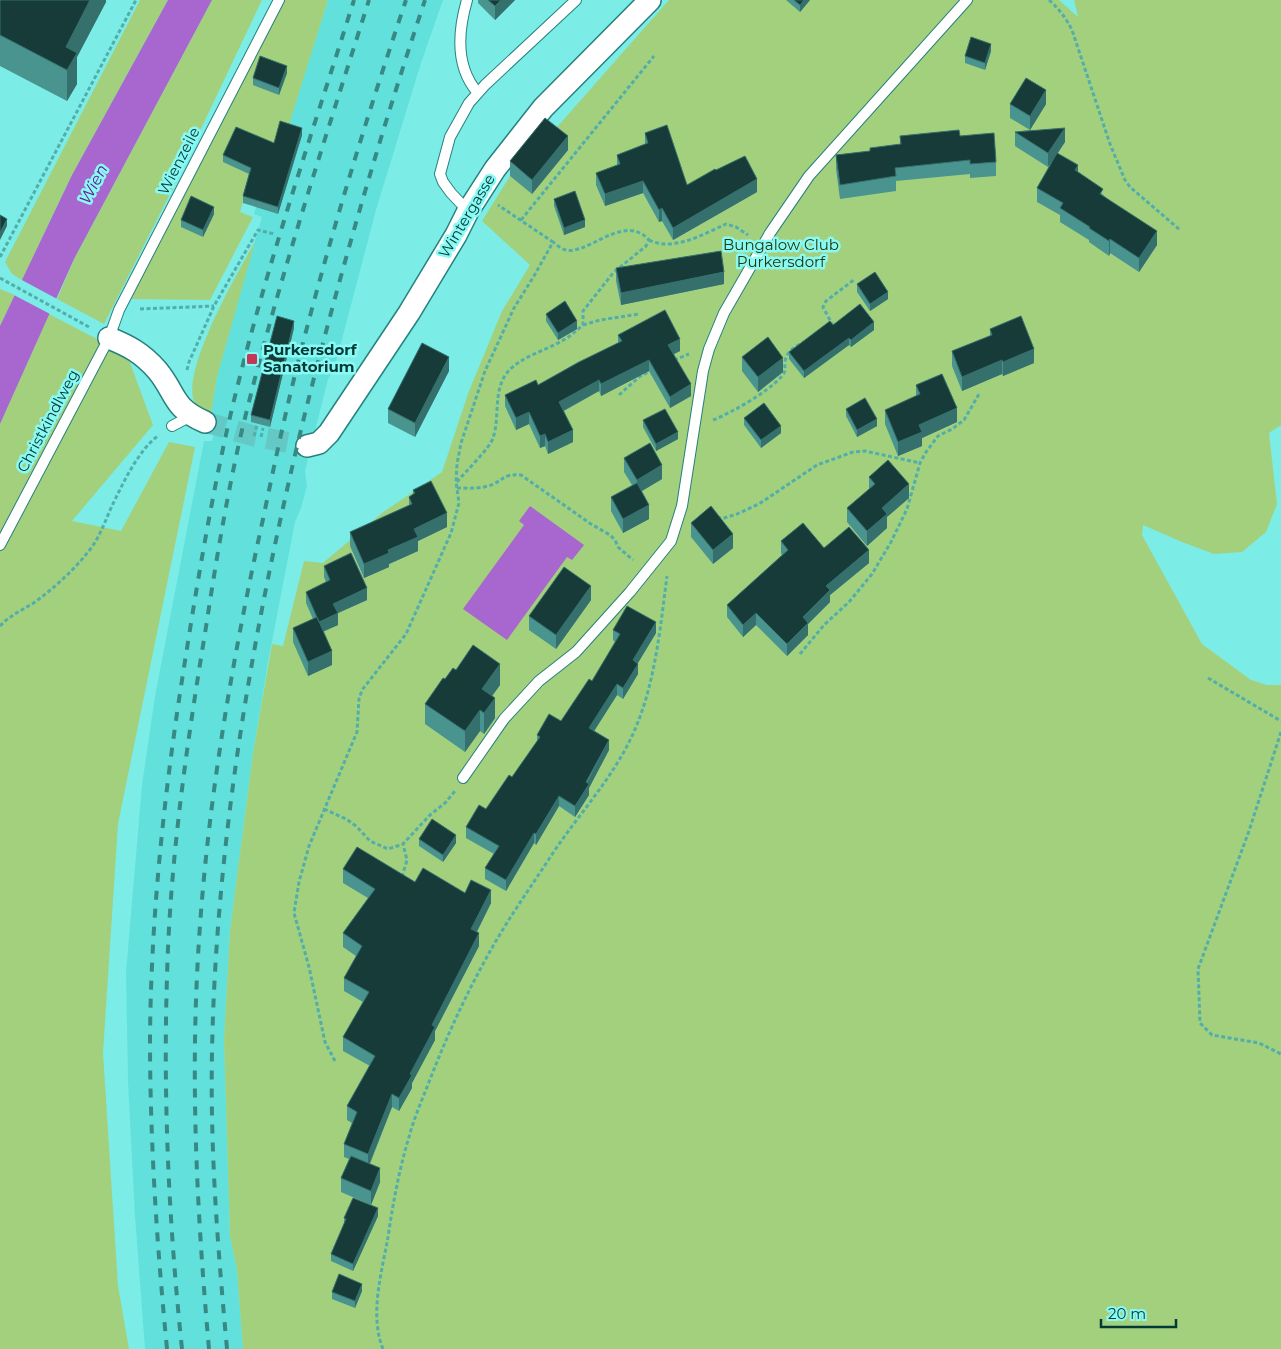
<svg xmlns="http://www.w3.org/2000/svg" width="1281" height="1349" viewBox="0 0 1281 1349" font-family="Montserrat,sans-serif">
<rect width="100%" height="100%" fill="#7cece7"/>
<path fill="#62e1dc" d="M328,0H443L421,63L376,210L335,366L328,379L305,471L307,486L301,508L295,522L268,662L253,753L230,930L224,1039L230,1236L237,1270L243,1349H145L135,1216L128,1082L126,972L142,785L155,696L204,441H212L218,418L211,414L217,377L244,277L262,217L254,214L281,126L290,120Z"/>
<path fill="#a3d07d" d="M140,0H168L72,175L22,280L12,274L5,262Z
M212,0H262L169,196L104,324L57,299L74,259Z
M284,0H328L288,128L265,175L252,171L240,212L253,217L210,300L129,299Z
M669,0H1059L1078,17L1074,0H1281V425L1269,433L1277,504L1266,532L1242,552L1214,554L1182,542L1143,525L1142,535L1202,644L1251,680L1267,685H1281V1349H243L237,1270L230,1236L224,1039L230,930L253,753L272,644L283,646L304,561L323,563L382,513L442,472L469,391L502,311L530,265L482,221L510,176L550,135Z
M255,242L217,377L211,414C207,412 200,410 197,406C174,381 240,268 255,242Z
M0,289L15,295L0,326Z
M49,314L95,338L129,360L153,425L72,521L121,531L169,442L195,447L118,824L103,1053L118,1286L129,1349H0V424Z"/>
<path fill="#a867ce" d="M168,0H212L74,259L0,424V326L72,175Z
M530,506L584,545L572,560L567,557L507,640L463,609L524,525L519,521Z"/>
<path fill="#7cece7" d="M20,279L59,300L52,315L12,294Z"/>
<g fill="none" stroke-linecap="round" stroke-linejoin="round">
<path stroke="#64c8c4" stroke-width="21" stroke-dasharray="21 11" stroke-linecap="butt" d="M205,422L254,436L307,446"/>
<g stroke="#26817e" stroke-width="12">
<path id="service" d="M467,0C458,31 455,67 478,93
M468,211L451,193L443,182L440,174L450,137L469,103L485,85L576,0
M172,426L191,416
M0,545L109,338L119,310L279,0
M463,778L504,719L539,681L576,652L630,592L671,541L682,506L703,371L709,349L724,313L770,233L809,176L967,0"/>
</g>
<g stroke="#26817e" stroke-width="24">
<path id="minor" d="M109,338C129,346 142,353 157,370C177,394 171,407 205,422
M307,446L319,443L329,433L409,313L456,235L468,211L495,169L543,108L650,0"/>
</g>
<path stroke="#52aeaa" stroke-width="3" stroke-dasharray="4 2.5" stroke-linecap="butt" d="M1049,0C1059,9 1066,18 1072,30L1110,144L1125,180L1130,187L1180,230
M521,220L654,56
M649,240C673,252 704,234 726,224L736,227L748,235
M0,257L136,0
M0,278L89,327
M140,309L214,306
M583,325L600,320L639,314
M833,326L823,307L826,301L855,279
M674,360L689,354
M187,370L189,362L214,306L258,230L274,234
M619,395L639,377L652,370
M713,420C733,412 768,392 782,376C787,370 784,368 785,362C786,352 795,346 803,343
M254,436L257,425
M261,437L263,428
M457,482C465,472 490,448 493,438C500,418 493,393 506,374C520,356 546,351 565,339C572,335 577,330 583,325V311L613,273L646,246L649,240C623,211 585,259 563,249C560,248 556,244 553,242
M457,488C467,488 478,489 488,486C503,482 502,473 521,475L591,524L610,535L615,540L618,547L633,560
M717,518H724L737,514L759,504L817,465L853,452L865,451L920,463
M0,626C10,615 23,610 35,602C54,588 73,571 88,552C99,539 104,524 111,508C122,485 138,450 159,435
M800,654L824,625L849,602L872,574L891,542L907,509L920,463L926,452L938,436L952,429L964,420L979,394
M1208,678L1281,721
M1281,732L1249,831L1198,969L1200,1023L1212,1035L1259,1043L1281,1054
M324,809L346,819L356,826L370,841L388,849L403,844L430,815L445,803L455,791
M402,877L407,860L403,844
M335,1061L325,1042L309,967L294,913L299,882L309,846L357,732L359,699L362,690L406,634L451,533L459,503L456,482L457,464L461,443L485,371L514,308L534,276L553,242L498,205
M383,1349C369,1314 382,1272 388,1237C393,1203 399,1170 409,1137C414,1118 422,1100 429,1082C446,1038 465,996 488,955C506,922 528,891 549,859C576,817 611,781 632,736C655,687 660,629 667,576"/>
<use href="#service" stroke="#fff" stroke-width="10"/>
<use href="#minor" stroke="#fff" stroke-width="21"/>
<path stroke="#388884" stroke-width="4" stroke-dasharray="9 9" stroke-linecap="butt" d="M167,1349C157,1246 150,1142 150,1039C151,912 165,786 185,661C197,584 210,507 227,430C260,285 309,143 354,0
M182,1349C169,1225 163,1101 167,977C170,859 187,743 206,627C216,561 227,495 242,430C277,285 324,142 369,0
M209,1349C198,1225 191,1101 197,976C204,822 230,670 263,519C272,476 281,433 291,391C323,259 363,128 406,0
M227,1349C218,1250 210,1152 212,1052C216,844 251,640 299,438C335,290 377,144 425,0"/>
</g>
<path fill="#4a9490" d="M0,0H106V2L77,57V84L67,101L0,66Z
M478,0H515L495,20L478,3Z
M786,0H810L800,12Z
M991,51L985,70L965,63V56Z
M287,73L279,95L253,85V78Z
M1010,104H1046L1030,130L1065,142L1058,153L1157,245L1139,272L1110,253L1109,256L1089,242V240L1060,222V215L1037,202V188L1054,159L1048,167L1015,146V132L1030,130L1010,118Z
M645,133L687,185L716,170L757,192L673,240L662,221L659,222L643,193L605,206L596,185V173L617,166V155L645,144Z
M302,135L278,214L243,203V196L249,174L223,162V155Z
M900,136H960L996,162V176L970,178V174L896,181V191L840,199L836,169V155L870,151L900,145Z
M568,150L532,194L510,176V161Z
M554,199L585,227L564,235L554,206Z
M214,214L203,237L181,227V220Z
M616,268L724,284L621,305L616,281Z
M857,284L888,299L870,311L857,292Z
M546,314L577,329L558,340L546,321Z
M833,325L874,330L851,347L849,345L804,378L789,359V352Z
M294,328L270,427L251,422V415Z
M990,329L1034,363L1003,376L1002,374L962,391L952,366V351L990,336Z
M618,335L680,351L674,354L691,396L670,408L649,371L601,396L599,391L564,411L573,442L548,454L545,446L540,448L529,424L516,430L505,406V395L538,385L618,343Z
M742,357L783,372L758,392L742,371Z
M449,371L415,437L388,423V409Z
M916,385L957,422L922,438V446L898,456L885,424V410L916,396Z
M846,409L877,426L857,437L846,416Z
M744,418L781,433L761,448L744,425Z
M643,420L678,439L656,451L643,427Z
M624,458L662,479L641,491L649,519L623,533L611,511V497L632,485L624,472Z
M869,477L909,498L887,517V528L867,546L847,522V508L869,489Z
M413,490L447,527L418,541V551L389,564V567L364,578L350,546V532L409,505V497L413,494Z
M691,523L733,548L713,564L691,537Z
M781,541L824,548L869,563L830,595V602L808,624V635L787,656L756,625L743,637L727,617V605L782,555L781,553Z
M324,566L367,600L338,613V625L323,632L332,665L308,676L293,642V628L313,619L306,603V592L326,582L324,577Z
M591,600L556,649L529,630V616Z
M613,630L656,633L638,663V674L623,699L617,695L594,731L609,750L589,788V795L575,817L559,806L536,845L534,843L506,891L485,879V868L494,854L466,838V827L486,809L512,777L537,741V735L561,721L592,681L615,642L613,640Z
M456,670L500,685L492,696L495,718L484,734L480,731L465,752L425,724V704L445,679Z
M419,839L456,843L443,862L419,846Z
M343,869L415,882L465,893L491,903L477,932L479,946L435,1031V1040L412,1083V1088L399,1111L392,1107L370,1164L380,1182L371,1205L341,1192V1178L349,1159L344,1157V1144L352,1123L347,1120V1106L370,1066L343,1051V1037L363,1002L344,991V978L356,956L343,947V933L368,898L343,883Z
M378,1216L353,1271L331,1261V1254L344,1224V1218Z
M362,1291L355,1308L332,1299V1292Z"/>
<path fill="#35706d" d="M90,0H106V2L77,57V84L67,101V70L66,47Z
M501,0H515L495,20V6Z
M804,0H810L800,12V5Z
M991,44V51L985,70V63Z
M287,66V73L279,95V88Z
M1046,90V104L1030,130V116Z
M302,128V135L278,214V207Z
M1065,128V142L1048,167V153Z
M568,136V150L532,194V180Z
M1078,165V179L1075,170Z
M757,179V192L673,240V228Z
M643,181V193L605,206V194Z
M214,207V214L203,237V230Z
M662,208V221L659,222V210Z
M7,219V226L0,240V233Z
M585,220V227L564,235V228Z
M1157,231V245L1139,272V258Z
M1110,239V253L1109,256V241Z
M724,272V284L621,305V293Z
M888,292V299L870,311V304Z
M294,321V328L270,427V420Z
M577,321V329L558,340V333Z
M874,322V330L851,347V340Z
M849,338V345L804,378V371Z
M680,339V351L668,357V345Z
M1034,349V363L1003,376V362Z
M449,357V371L415,437V423Z
M783,358V372L758,392V377Z
M649,360V371L601,396V384Z
M1002,360V374L962,391V377Z
M599,380V391L559,413V402Z
M691,384V396L670,408V397Z
M957,408V422L922,438V446L898,456V442L919,425Z
M529,412V424L516,430V418Z
M877,419V426L857,437V430Z
M781,426V433L761,448V440Z
M573,430V442L548,454V442Z
M678,432V439L656,451V444Z
M545,434V446L540,448V436Z
M662,465V479L637,494V480Z
M909,484V498L887,517V528L867,546V531L882,508Z
M649,505V519L623,533V519Z
M447,513V527L418,541V551L389,564V567L364,578V564L388,550L414,529Z
M733,534V548L713,564V550Z
M869,550V563L830,595V602L808,624V635L787,656V644L803,617L826,586Z
M591,586V600L556,649V635Z
M367,588V600L338,613V625L319,633V622L333,604Z
M756,613V625L743,637V625Z
M656,622V633L633,671V660Z
M332,651V665L308,676V662Z
M500,664V685L482,710V689Z
M638,664V674L623,699V688Z
M617,684V695L589,739V728Z
M495,698V718L484,734V713Z
M480,710V731L465,752V731Z
M609,740V750L589,788V795L575,817V806Z
M559,796V806L536,845V834Z
M534,833V843L506,891V880Z
M456,835V843L443,862V855Z
M491,890V903L471,943V929Z
M479,933V946L435,1031V1040L412,1083V1088L399,1111V1098L432,1025Z
M392,1094V1107L368,1167V1154Z
M380,1168V1182L371,1205V1191Z
M378,1208V1216L353,1271V1264Z
M362,1284V1291L355,1308V1301Z"/>
<path fill="#173b39" stroke="#35706d" d="M0,0H90L66,47L77,53L67,70L0,35Z
M488,0H501L495,6Z
M794,0H804L800,5Z
M971,37L991,44L985,63L965,56Z
M260,56L287,66L279,88L253,78Z
M1026,78L1046,90L1030,116L1010,104Z
M545,118L568,136L532,180L510,161Z
M280,121L302,128L278,207L243,196L251,168L223,155L236,127L274,143Z
M667,125L687,185L715,169L716,170L745,156L757,179L673,228L662,208L659,210L643,181L605,194L596,173L620,164L617,155L648,143L645,133Z
M1065,128L1048,153L1015,132Z
M959,130L960,136L994,133L996,162L970,164V160L895,168L896,176L840,185L836,155L870,151V148L901,144L900,136Z
M1057,153L1078,165L1075,170L1103,189L1100,194L1157,231L1139,258L1110,239L1109,241L1089,228L1090,227L1060,208L1063,203L1037,188Z
M575,191L585,220L564,228L554,199Z
M191,196L214,207L203,230L181,220Z
M0,215L7,219L0,233Z
M721,251L724,272L621,293L616,268Z
M875,272L888,292L870,304L857,284Z
M565,301L577,321L558,333L546,314Z
M860,304L874,322L851,340L849,338L804,371L789,352L830,321L833,325Z
M665,310L680,339L668,345L691,384L670,397L649,360L601,384L599,380L559,402L573,430L548,442L545,434L540,436L529,412L516,418L505,395L536,380L538,385L579,362L622,341L618,335Z
M277,316L294,321L270,420L251,415Z
M1021,316L1034,349L1003,362L1002,360L962,377L952,351L992,335L990,329Z
M768,337L783,358L758,377L742,357Z
M422,343L449,357L415,423L388,409Z
M942,374L957,408L919,425L922,432L898,442L885,410L920,394L916,385Z
M865,398L877,419L857,430L846,409Z
M764,403L781,426L761,440L744,418Z
M665,409L678,432L656,444L643,420Z
M650,443L662,465L637,480L624,458Z
M888,460L909,484L882,508L887,514L867,531L847,508L875,484L869,477Z
M431,481L447,513L414,529L418,537L388,550L389,553L364,564L350,532L412,504L409,497L415,493L413,490Z
M637,483L649,505L623,519L611,497Z
M711,506L733,534L713,550L691,523Z
M803,523L824,548L849,527L869,550L826,586L830,590L803,617L808,623L787,644L756,613L743,625L727,605L788,550L781,541Z
M351,553L367,588L333,604L338,613L319,622L306,592L330,580L324,566Z
M564,567L591,586L556,635L529,616Z
M627,606L656,622L633,660L638,664L623,688L617,684L589,728L609,740L586,782L589,784L575,806L559,796L536,834L534,833L506,880L485,868L499,846L466,827L479,805L486,809L509,775L512,777L540,737L537,735L549,714L561,721L589,679L592,681L620,634L613,630Z
M317,617L332,651L308,662L293,628Z
M473,645L500,664L482,689L495,698L484,713L480,710L465,731L425,704L443,678L445,679L453,668L456,670Z
M432,819L456,835L443,855L419,839Z
M357,847L415,882L423,868L465,893L471,880L491,890L471,929L479,933L432,1025L435,1027L410,1074L412,1075L399,1098L392,1094L368,1154L344,1144L357,1112L347,1106L375,1056L343,1037L369,992L344,978L362,946L343,933L375,889L343,869Z
M351,1156L380,1168L371,1191L341,1178Z
M353,1198L378,1208L353,1264L331,1254L346,1219L344,1218Z
M339,1274L362,1284L355,1301L332,1292Z"/>
<rect fill="#c63657" stroke="#89f9f4" stroke-width="2" x="246" y="353" width="12" height="12" rx="2.5"/>
<g text-anchor="middle" stroke-width="5" stroke-linejoin="round" paint-order="stroke">
<g font-size="15" fill="#033937" stroke="#89f9f4">
<text transform="translate(179 161) rotate(-63)" y="5">Wienzeile</text>
<text transform="translate(467 216) rotate(-59)" y="5">Wintergasse</text>
<text transform="translate(48 421) rotate(-62)" y="5">Christkindlweg</text>
</g>
<g font-size="15" fill="#213808" stroke="#89f9f4">
<text x="781" y="250">Bungalow Club<tspan x="781" dy="17">Purkersdorf</tspan></text>
</g>
<g font-size="15" font-weight="bold" fill="#033937" stroke="#89f9f4" text-anchor="start">
<text x="263" y="355">Purkersdorf<tspan x="263" dy="17">Sanatorium</tspan></text>
</g>
<g font-size="16" font-style="italic" fill="#6f1897" stroke="#89f9f4">
<text transform="translate(93 184) rotate(-62)" y="6">Wien</text>
</g>
</g>
<path d="M1101 1319v8h75v-8" fill="none" stroke="#033937" stroke-width="2.5"/>
<text x="1108" y="1319" font-size="15" fill="#033937" stroke="#89f9f4" stroke-width="4" paint-order="stroke">20 m</text>
</svg>
